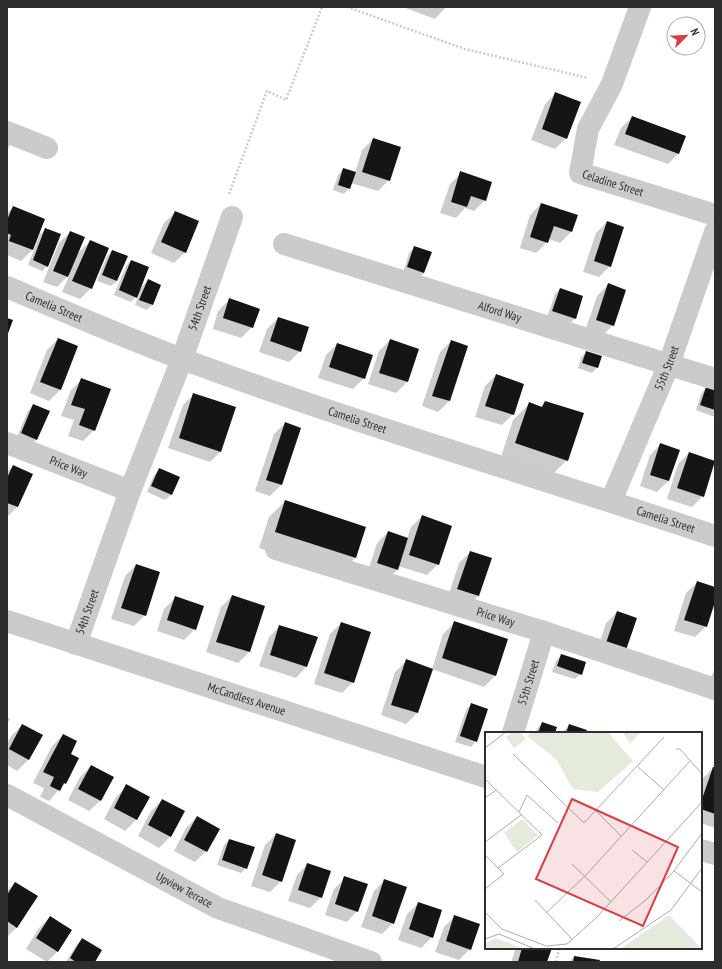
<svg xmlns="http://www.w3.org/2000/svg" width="722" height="969" viewBox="0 0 722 969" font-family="'PT Sans Narrow',sans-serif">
<rect width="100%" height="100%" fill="#fff"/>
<path fill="#0003" d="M403,7H446L435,19Z
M556,93L566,138L555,149L531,140L545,104Z
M632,117L679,153L668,164L614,145L621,128Z
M373,139L389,180L378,191L351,183L349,188L344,194L333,190L338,175L343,169L355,173L362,150Z
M7,143L10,144L7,151Z
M461,173L485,200L474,211L465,208L456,218L440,213L450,184Z
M541,204L571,232L560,243L549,239L547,242L536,253L520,248L530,215Z
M13,207L44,219L32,250L21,261L7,255V213Z
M175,212L185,252L174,263L151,253L164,223Z
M607,222L610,266L599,277L583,272L596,233Z
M46,229L47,266L42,271L28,265L40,234Z
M70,232L77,254L90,241L107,248L91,288L80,299L62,292L70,274L57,287L43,282L59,243Z
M415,247L424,273L418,278L403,273L409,253Z
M112,251L117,281L111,286L97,281L107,256Z
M131,261L139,289L148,281L152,305L147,310L135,305L139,294L131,302L114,295L126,266Z
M608,285L613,325L602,336L585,331L597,296Z
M560,289L575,319L569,324L547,317L555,294Z
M229,300L252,327L241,338L213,329L218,311Z
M278,318L300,351L289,362L259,352L267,329Z
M58,339L77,347L60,390L49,401L30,393L47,350Z
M390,340L407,382L396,393L368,384L379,351Z
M451,341L449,401L438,412L422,406L440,352Z
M337,344L364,378L353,389L318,378L326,355Z
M587,352L597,367L592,373L578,368L581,357Z
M496,375L513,414L502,425L475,417L485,386Z
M82,379L94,430L83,441L68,436L74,420L61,416L71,390Z
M706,388L715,391V417L696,410L701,394Z
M194,394L221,451L210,462L168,448L183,405Z
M545,402L567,460L551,476L500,460L513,420L529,404L540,407Z
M33,405L36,440L31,445L16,439L28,411Z
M285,423L300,428L281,485L270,496L255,491L274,434Z
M661,444L668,481L657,492L640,486L650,455Z
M689,453L703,496L692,507L667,499L678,464Z
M13,466L32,474L17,507L7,517V472Z
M159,470L178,478L171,495L165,500L147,492L154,475Z
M285,501L365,527L355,558L339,574L259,548L269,517Z
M422,516L438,564L427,575L398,566L397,570L386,581L367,574L377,543L388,532L407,539L411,527Z
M470,552L478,596L467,607L447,600L459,563Z
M136,565L145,615L134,626L111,619L125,576Z
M697,582L715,588V598L706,626L695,637L674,631L686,593Z
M232,596L264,607L249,652L238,663L206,652L221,607Z
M175,598L195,629L184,640L157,631L164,609Z
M617,612L625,649L596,654L606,623Z
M341,623L353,682L342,693L314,684L330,634Z
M454,623L507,640L495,676L484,687L432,669L417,713L406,724L381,715L395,672L406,661L432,669L443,634Z
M280,626L316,638L306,667L296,678L259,666L269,637Z
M561,655L581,674L575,679L552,672L556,661Z
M715,667V683L710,681Z
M471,704L476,741L471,747L455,742L466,710Z
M7,717L10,719L7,724Z
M542,723L554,733H535L537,729Z
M22,725L41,735L28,760L17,771L7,765V744L11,736Z
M569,725L585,733H562Z
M63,735L69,754L65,783L49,801L40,797L44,788L33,783L52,746Z
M91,766L100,801L89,811L68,800L80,777Z
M713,768L715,769V828L701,823V782L702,779Z
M127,786L148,797L136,820L125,831L104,819L116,797Z
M162,800L184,812L170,837L159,848L138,836L151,811Z
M197,817L206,851L195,862L174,851L186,828Z
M276,834L281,881L270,892L251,886L265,845Z
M229,840L246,868L241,873L217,865L224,845Z
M308,864L321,897L310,908L288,901L297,875Z
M345,878L357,911L347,922L325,915L334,889Z
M385,880L393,923L382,934L361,927L374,891Z
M15,883L17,927L7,937V891Z
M418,904L432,937L421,948L398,940L407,914Z
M455,916L470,949L459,960L435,952L444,927Z
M50,917L58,951L47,962L26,949L39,928Z
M83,939L94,962H66L77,944Z
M516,948H551L546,962H511Z
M574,957L598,962H569Z"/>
<path fill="#151515" d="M555,92L581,102L567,139L542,129Z
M632,116L686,136L679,154L625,134Z
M373,138L401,147L390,181L362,172Z
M343,168L356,172L350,189L338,185Z
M460,171L492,182L486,201L471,196L467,207L451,202Z
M541,203L578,215L572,232L554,226L548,243L530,237Z
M13,206L45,219L33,250L9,241L11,235L7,233V220Z
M175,211L199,221L186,253L161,242Z
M607,221L624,227L611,267L594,261Z
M45,228L61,234L48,267L33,260Z
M70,231L85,237L68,277L53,271Z
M90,240L109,248L92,289L72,281Z
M414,246L432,252L424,273L407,267Z
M112,250L128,256L117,281L102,275Z
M131,260L149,267L137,298L119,290Z
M148,279L161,285L153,305L139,300Z
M608,283L626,290L614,326L596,320Z
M560,288L583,296L576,319L552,311Z
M229,298L260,309L253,328L223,318Z
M278,317L309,327L301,352L270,341Z
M7,318L13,320L7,336Z
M58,338L78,346L61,390L40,382Z
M390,339L419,349L408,382L379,373Z
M451,340L468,346L450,401L432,396Z
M337,343L373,355L365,379L329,367Z
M586,351L602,356L598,368L582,363Z
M496,374L524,384L514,415L485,406Z
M81,378L111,389L95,431L79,425L85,409L71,405Z
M706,387L715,390V410L700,405Z
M193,393L236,407L221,452L179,438Z
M545,401L584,413L568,461L515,443L529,402L542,407Z
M33,404L50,411L37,440L21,433Z
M285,422L301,428L282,485L266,480Z
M660,443L680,450L669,481L650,475Z
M689,452L715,461L704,497L677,488Z
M13,465L33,474L18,507L7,503V478Z
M159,468L180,477L172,495L151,486Z
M285,500L366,527L356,558L275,532Z
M422,515L452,526L439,565L409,555Z
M388,531L408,538L398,570L377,563Z
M470,551L492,558L479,596L457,589Z
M136,564L160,572L146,616L121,608Z
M697,581L715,587V602L707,627L684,620Z
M232,595L265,606L250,652L216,642Z
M175,596L204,606L196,630L167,620Z
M617,611L637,618L626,650L606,643Z
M454,621L508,639L496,676L442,658Z
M341,622L371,632L354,683L324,673Z
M279,625L318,637L307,667L270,655Z
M561,654L586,662L582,675L557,666Z
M406,659L433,669L418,713L391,705Z
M471,703L488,709L477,742L460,736Z
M542,722L557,727L555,733H538Z
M22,724L43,735L29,760L9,749Z
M569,724L587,730L586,733H566Z
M63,734L77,741L71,754L79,758L66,784L64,783L60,791L50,786L54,777L43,772Z
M91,765L114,777L101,801L78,789Z
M713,767H715V814L701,809V802Z
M126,784L150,797L137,820L114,808Z
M162,799L185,811L171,837L148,825Z
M197,816L220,829L207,852L184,840Z
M276,833L296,840L282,882L262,875Z
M229,839L255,847L247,869L222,860Z
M307,863L331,871L322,898L298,890Z
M344,876L368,884L358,912L335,904Z
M384,879L407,887L394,924L372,916Z
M15,882L38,896L17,928L7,921V895Z
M418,902L442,910L433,938L409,929Z
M454,915L480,924L471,950L446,941Z
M50,916L72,930L58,952L36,938Z
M82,938L102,950L95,962H76L70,958Z
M522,948H552L547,962H518Z
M574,956L600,960L599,962H573Z"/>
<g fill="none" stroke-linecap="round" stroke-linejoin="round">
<path stroke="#cbcbcb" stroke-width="2.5" stroke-dasharray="2 2" stroke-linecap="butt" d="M347,7L465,49L588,78
M229,194L267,91L286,100L322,7
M556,962L559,948"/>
<g stroke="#cbcbcb" stroke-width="22">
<path id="s1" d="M640,7L612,84L588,129L580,173L715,215"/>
<path d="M7,132L47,148"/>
<path id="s2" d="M284,244L715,379"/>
<path id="s3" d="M7,287C66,312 125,338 185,360C360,425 539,477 715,536"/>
<path id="s4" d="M7,443L130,491"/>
<path id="s5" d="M611,501L669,364L715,232"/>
<path id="s6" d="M276,549L544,632L715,689"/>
<path id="s7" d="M7,621L486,777"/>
<path id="s8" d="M76,644L130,491L182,359L232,217"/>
<path id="s9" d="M513,733L544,632"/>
<path id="s10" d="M7,795L218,908L371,962"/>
<path d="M701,850L715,854"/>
</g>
</g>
<g text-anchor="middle" stroke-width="4" stroke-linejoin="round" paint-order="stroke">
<g font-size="12" fill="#2e2e2e" stroke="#fff">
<text dy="4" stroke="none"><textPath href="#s1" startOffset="212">Celadine Street</textPath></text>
<text dy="4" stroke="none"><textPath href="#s3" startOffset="51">Camelia Street</textPath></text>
<text dy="4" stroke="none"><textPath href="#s8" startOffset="358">54th Street</textPath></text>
<text dy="4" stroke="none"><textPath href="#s2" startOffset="226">Alford Way</textPath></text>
<text dy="4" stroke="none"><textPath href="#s5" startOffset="144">55th Street</textPath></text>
<text dy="4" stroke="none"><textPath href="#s3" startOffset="375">Camelia Street</textPath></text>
<text dy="4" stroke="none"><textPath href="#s4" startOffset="66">Price Way</textPath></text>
<text dy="4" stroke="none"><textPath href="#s3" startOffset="699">Camelia Street</textPath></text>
<text dy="4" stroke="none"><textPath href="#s8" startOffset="34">54th Street</textPath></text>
<text dy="4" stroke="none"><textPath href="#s6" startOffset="230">Price Way</textPath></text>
<text dy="4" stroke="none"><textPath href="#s9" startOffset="53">55th Street</textPath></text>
<text dy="4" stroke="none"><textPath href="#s7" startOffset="252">McCandless Avenue</textPath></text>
<text dy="4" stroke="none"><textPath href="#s10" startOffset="201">Upview Terrace</textPath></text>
</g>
</g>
<g transform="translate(485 732)">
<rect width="217" height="217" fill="#fff"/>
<path d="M27,0H35L41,7L29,16L21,5ZM47,0H123L148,29L113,60L88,57L71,27L42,4ZM138,0H156L145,12ZM37,87L53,103L32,120L19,101ZM184,183L217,217H135L180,186ZM10,206L24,211L38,217H0V212Z" fill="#e4ebdd"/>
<path fill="none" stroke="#ababab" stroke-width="1" d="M0,16L21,0M191,17H195L217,42M28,22L99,91L179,5M153,35L179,58M0,47L57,103L13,136M0,66L11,58M110,78L136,104M34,80L42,63L73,91M0,110L36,83M147,118L162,130M0,123L19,142L0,157M87,132L126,170M189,139L217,160M50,168L87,207M0,180L17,197L61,214L82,212L112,185L217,70M61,181L101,143L205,29M134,189L162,167L189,139L217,101M0,207L14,202L50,217M128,217L186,178L217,136"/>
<path fill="#d83e44" fill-opacity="0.15" stroke="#d83e44" stroke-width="2" d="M87,67L193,115L158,194L51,147Z"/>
<rect width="217" height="217" fill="none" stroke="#2e2e2e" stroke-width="2"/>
</g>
<rect width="722" height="969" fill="none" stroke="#2e2e2e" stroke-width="16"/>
<g transform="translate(686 36) rotate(66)"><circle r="19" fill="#ffffff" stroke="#ababab"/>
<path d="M0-3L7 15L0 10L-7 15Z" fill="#d83e44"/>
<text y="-6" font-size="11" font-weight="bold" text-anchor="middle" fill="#2e2e2e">N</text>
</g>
</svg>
